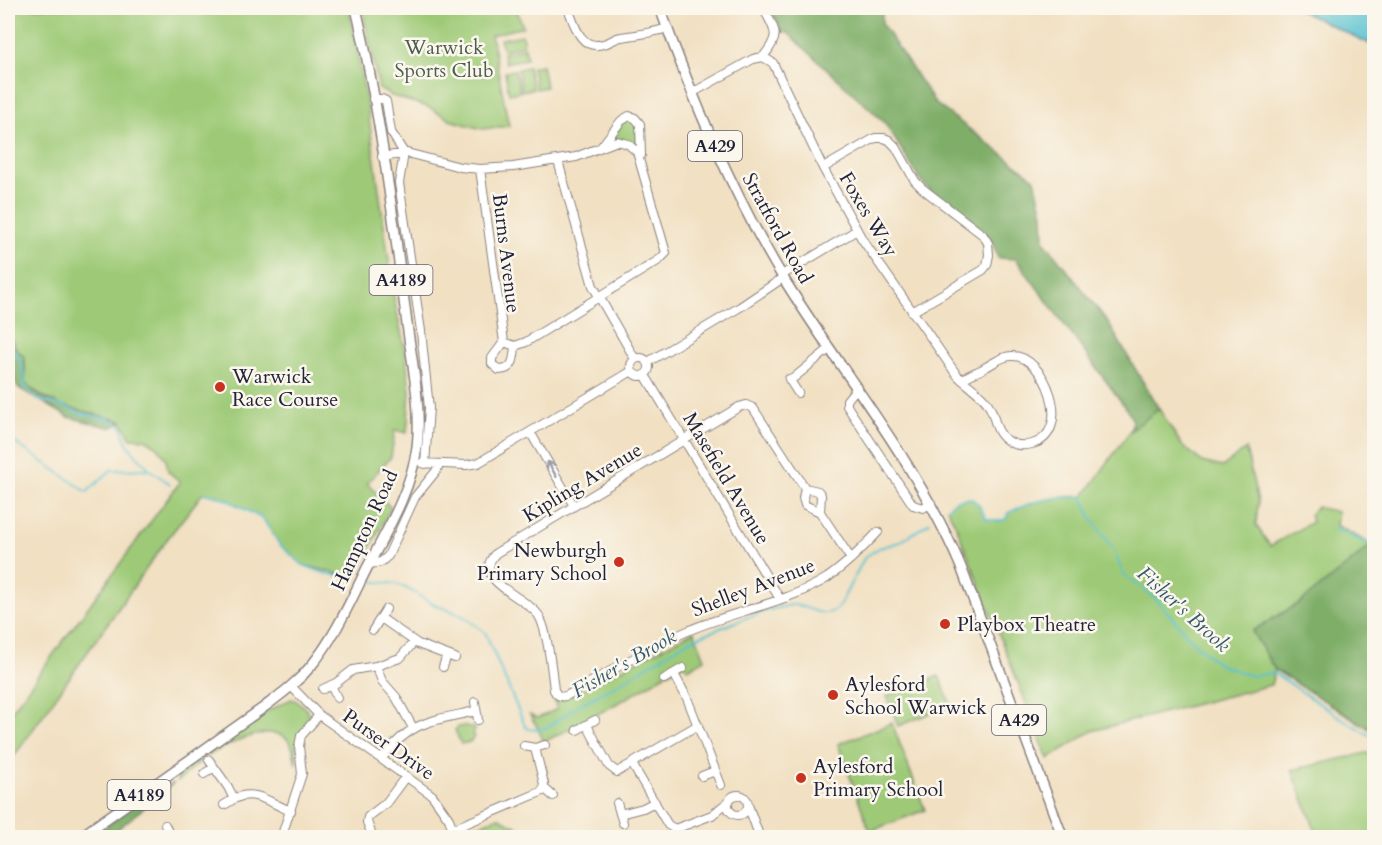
<svg xmlns="http://www.w3.org/2000/svg" width="1382" height="845" viewBox="0 0 1382 845" font-family="Cardo,serif">
<rect width="100%" height="100%" fill="#fbf7ec"/>
<filter id="ink" filterUnits="userSpaceOnUse"><feTurbulence type="fractalNoise" baseFrequency=".0167" numOctaves="2"/><feDisplacementMap in="SourceGraphic" scale="12" xChannelSelector="R" yChannelSelector="G"/><feConvolveMatrix kernelMatrix="1 2 1 2 8 2 1 2 1" color-interpolation-filters="sRGB"/></filter>
<filter id="wash" filterUnits="userSpaceOnUse"><feTurbulence type="fractalNoise" baseFrequency=".008" numOctaves="4" result="noise"/><feDisplacementMap in="SourceGraphic" scale="24" xChannelSelector="R" yChannelSelector="G"/><feGaussianBlur stdDeviation="1.35" result="paint"/><feColorMatrix in="noise" values="0 0 0 0 0 0 0 0 0 0 0 0 0 0 0 0 0 1.4 0 .05"/><feComposite in="paint" operator="in"/></filter>
<g filter="url(#wash)">
<rect width="100%" height="100%" fill="#f1e0c2"/>
<path fill="#9eca77" stroke="#607659" stroke-width="1.5" d="M8,8H349L367,104L394,298L405,350L410,391L407,433L395,430L391,457L367,483L391,508L354,578L303,565L280,545L263,519L224,498L203,493L168,538L8,765V716L180,482L168,471L166,459L158,447L145,439L131,438L121,421C84,411 56,410 25,383V357L18,351L8,335Z
M362,8H516L523,27L491,35L509,126L482,129L453,121L428,107L392,96L379,89Z
M522,35L524,45L503,50L500,39Z
M525,48L527,59L505,63L503,53Z
M542,65L546,87L536,89L532,67Z
M528,67L533,89L522,91L518,69Z
M515,70L520,92L509,94L505,72Z
M630,119L637,122V147L610,140L624,121Z
M1159,409L1181,444L1202,462L1222,467L1246,449L1258,502L1256,525L1270,546L1312,522L1310,515L1317,507L1338,512L1336,525L1372,545L1300,603L1252,631L1275,670L1271,685L1092,731L1048,759L957,528L947,508L957,500L971,498L979,505L986,519L1000,521L1006,519L1008,513C1035,499 1054,497 1084,496L1130,431Z
M694,631L705,659L688,669L684,664C670,669 657,680 644,688C611,707 577,726 543,742L539,730L530,715L538,718L557,709L554,701L565,698Z
M939,676L951,705L898,726L887,696Z
M291,699C300,701 309,710 310,719L296,747V764C294,756 294,748 289,741C273,721 229,744 211,754C199,761 189,772 178,781L176,774L268,711Z
M892,723L925,810L870,831L838,744Z
M465,726L474,728L475,729L472,733L474,737L470,742L461,744L455,730L458,727Z
M1371,752H1374V837H1318L1292,770Z
M498,817L536,837H463V832Z"/>
<path fill="#7eae68" stroke="#506852" stroke-width="1.5" d="M768,8H882V24L935,103L1035,179L1043,214L1044,241L1107,321L1159,409L1130,431L1133,421L1125,407L1016,259L998,258L991,239L931,192L919,178L885,123L787,32H781L777,21Z
M8,335L18,351L25,357V383L41,397L60,405L122,421L112,428L68,417L17,387L8,354Z
M1372,545L1374,547V732L1275,670L1252,631L1300,603Z
M174,783L108,837H90L160,788Z"/>
<path fill="#55c1d0" stroke="#3c7286" stroke-width="1.5" d="M1295,8H1363L1374,13V46Z"/>
<g fill="none" stroke-linecap="round" stroke-linejoin="round">
<path stroke="#55c1d0" stroke-width="2" d="M8,340L21,361L26,389L38,400L60,405L83,414L110,419L122,427C126,450 136,452 149,469
M8,438L87,492L111,470L149,469L170,484
M203,493L224,498L263,519L280,545L303,565L327,574L354,578
M947,508L957,500L971,498L979,505L986,519L1000,521L1006,519L1008,513C1032,500 1055,497 1082,497L1092,519L1114,550L1123,574L1157,600L1194,643L1220,665L1252,676L1274,673L1338,716L1374,738
M1333,528L1374,546
M366,581L397,584L408,589L431,603L461,615L485,632L525,726L528,729L539,730L550,726L577,706L615,686L688,641L748,617C754,617 755,615 761,613C765,611 789,605 793,605C809,605 821,621 838,608L865,557L879,548L900,542L930,522"/>
</g>
</g>
<g filter="url(#ink)">
<g fill="none" stroke-linecap="round" stroke-linejoin="round">
<g stroke="#8a817e" stroke-width="10">
<path id="minor" d="M568,8C574,23 580,51 603,44C610,43 614,38 621,37C637,35 652,33 668,28
M763,57L773,63L823,168L862,239L954,371L958,376C967,385 981,393 988,404C997,418 993,433 1010,442C1017,446 1024,446 1032,444C1075,433 1045,353 1011,356C1002,356 994,363 986,367C979,372 968,374 962,380
M692,93L753,59L763,57C781,35 776,31 763,8
M373,99H382L386,101L391,132L404,153L399,183L421,331L429,408L425,464
M601,147L621,121L629,116L635,118L640,124L641,155
M382,157L407,153L460,167L480,169L513,167L576,157L617,141L628,144L637,152L666,253L659,260L526,342L515,346
M558,161L593,286L635,359
M823,168L875,138H884L889,140L896,147L915,181L923,189L983,235L988,243L989,255L987,265L983,270L912,312
M480,169L504,342
M782,275L857,230
M504,342L515,346C514,358 514,370 499,370L492,364V358Z
M631 367a9 9 0 1 1 18 0a9 9 0 1 1-18 0Z
M648,362L740,307L783,278
M645,375L780,599
M789,379L798,393
M790,381L829,349
M856,389L847,400V406L913,505L923,508L931,503
M530,432L574,506
M422,463L466,465L478,463L632,371
M805,488L818,491L821,495L820,512
M851,559L820,512L805,505L803,498L805,488L753,408L746,405L739,407L496,553C469,581 528,597 539,616C548,631 552,672 554,690C557,696 561,698 568,695C608,673 648,648 690,630C732,612 789,602 827,578C846,565 862,549 878,532
M370,564L381,562L388,556L415,497L437,470L439,464
M381,618L418,644L455,658
M373,630L386,609
M376,666L382,681L396,697L413,728
M443,667L447,655
M674,674L687,698L721,785
M664,679L683,668
M331,685L337,698
M291,686L319,715L432,795L449,819L456,838
M323,689L336,683L353,670L376,666L400,658L414,642
M475,702L478,720
M587,725L609,766L617,772L698,725
M577,730L595,720
M524,746L535,748L545,745
M382,758C412,720 431,721 476,711
M209,760L228,787L234,799C255,788 271,804 291,811
M632,764L668,825L675,829L712,815L729,801
M204,774L214,767
M702,776L715,771
M545,789L553,796
M728 805a10 10 0 1 1 20 0a10 10 0 1 1-20 0Z
M617,803L623,823
M224,805L234,799
M748,805L760,838
M620,814L643,808L655,802
M165,825L171,838
M453,829L543,791L544,784L535,748
M281,838L302,774L299,746L301,736L319,715
M373,838L367,822L368,817L386,803L406,776"/>
</g>
<g stroke="#8a817e" stroke-width="12">
<path id="major" d="M660,8C694,103 734,198 787,284C846,378 918,465 961,567L1063,838
M79,838L263,708C280,695 297,683 311,666C335,637 350,602 367,568C387,530 411,491 417,447C422,405 411,359 406,316C393,215 379,107 356,8"/>
</g>
<use href="#minor" stroke="#fff" stroke-width="8"/>
<use href="#major" stroke="#fff" stroke-width="9"/>
</g>
<defs><path id="oneway-shaft" d="M-6 0H5M1.5-3L5.5 0L1.5 3" fill="none" stroke-width="1.6" stroke-linecap="round" stroke-linejoin="round" transform="scale(1.5)"/></defs>
<use stroke="#9c9ca7" href="#oneway-shaft" transform="translate(552 469) rotate(-120)"/>
</g>
<g fill="#c8321e" stroke="#fbf7ec" stroke-width="2">
<circle cx="220" cy="387" r="6"/>
<circle cx="619" cy="562" r="6"/>
<circle cx="945" cy="624" r="6"/>
<circle cx="833" cy="695" r="6"/>
<circle cx="801" cy="778" r="6"/>
</g>
<g text-anchor="middle" stroke-width="5" stroke-linejoin="round" paint-order="stroke">
<g fill="#fbf7ec" stroke="#636270" stroke-width="1.5">
<rect x="688" y="131" width="54" height="30" rx="4.5"/>
<rect x="369.5" y="265" width="63" height="30" rx="4.5"/>
<rect x="992" y="705" width="54" height="30" rx="4.5"/>
<rect x="107.5" y="780" width="63" height="30" rx="4.5"/>
</g>
<g font-size="18" font-weight="bold" fill="#22223b">
<text x="715" y="152">A429</text>
<text x="401" y="286">A4189</text>
<text x="1019" y="726">A429</text>
<text x="139" y="801">A4189</text>
</g>
<g font-size="20" fill="#4d5d50" stroke="#fbf7ec">
<text x="444" y="54">Warwick<tspan x="444" dy="23">Sports Club</tspan></text>
</g>
<g font-size="20" fill="#22223b" stroke="#fbf7ec">
<text transform="translate(869 214) rotate(59)" y="7">Foxes Way</text>
<text transform="translate(778 228) rotate(61)" y="7">Stratford Road</text>
<text transform="translate(507 253) rotate(83)" y="7">Burns Avenue</text>
<text transform="translate(727 478) rotate(59)" y="7">Masefield Avenue</text>
<text transform="translate(582 482) rotate(-31)" y="7">Kipling Avenue</text>
<text transform="translate(364 530) rotate(-65)" y="7">Hampton Road</text>
<text transform="translate(753 587) rotate(-21)" y="7">Shelley Avenue</text>
<text transform="translate(389 744) rotate(35)" y="7">Purser Drive</text>
</g>
<g font-size="20" fill="#22223b" stroke="#fbf7ec" text-anchor="start">
<text x="232" y="383">Warwick<tspan x="232" dy="23">Race Course</tspan></text>
<text x="607" y="557" text-anchor="end">Newburgh<tspan x="607" dy="23">Primary School</tspan></text>
<text x="957" y="631">Playbox Theatre</text>
<text x="845" y="691">Aylesford<tspan x="845" dy="23">School Warwick</tspan></text>
<text x="813" y="773">Aylesford<tspan x="813" dy="23">Primary School</tspan></text>
</g>
<g font-size="21" font-style="italic" fill="#345a6f" stroke="#fbf7ec">
<text transform="translate(1184 609) rotate(42)" y="7">Fisher's Brook</text>
<text transform="translate(624 663) rotate(-30)" y="7">Fisher's Brook</text>
</g>
</g>
<rect width="1382" height="845" fill="none" stroke="#fbf7ec" stroke-width="30"/>
</svg>
